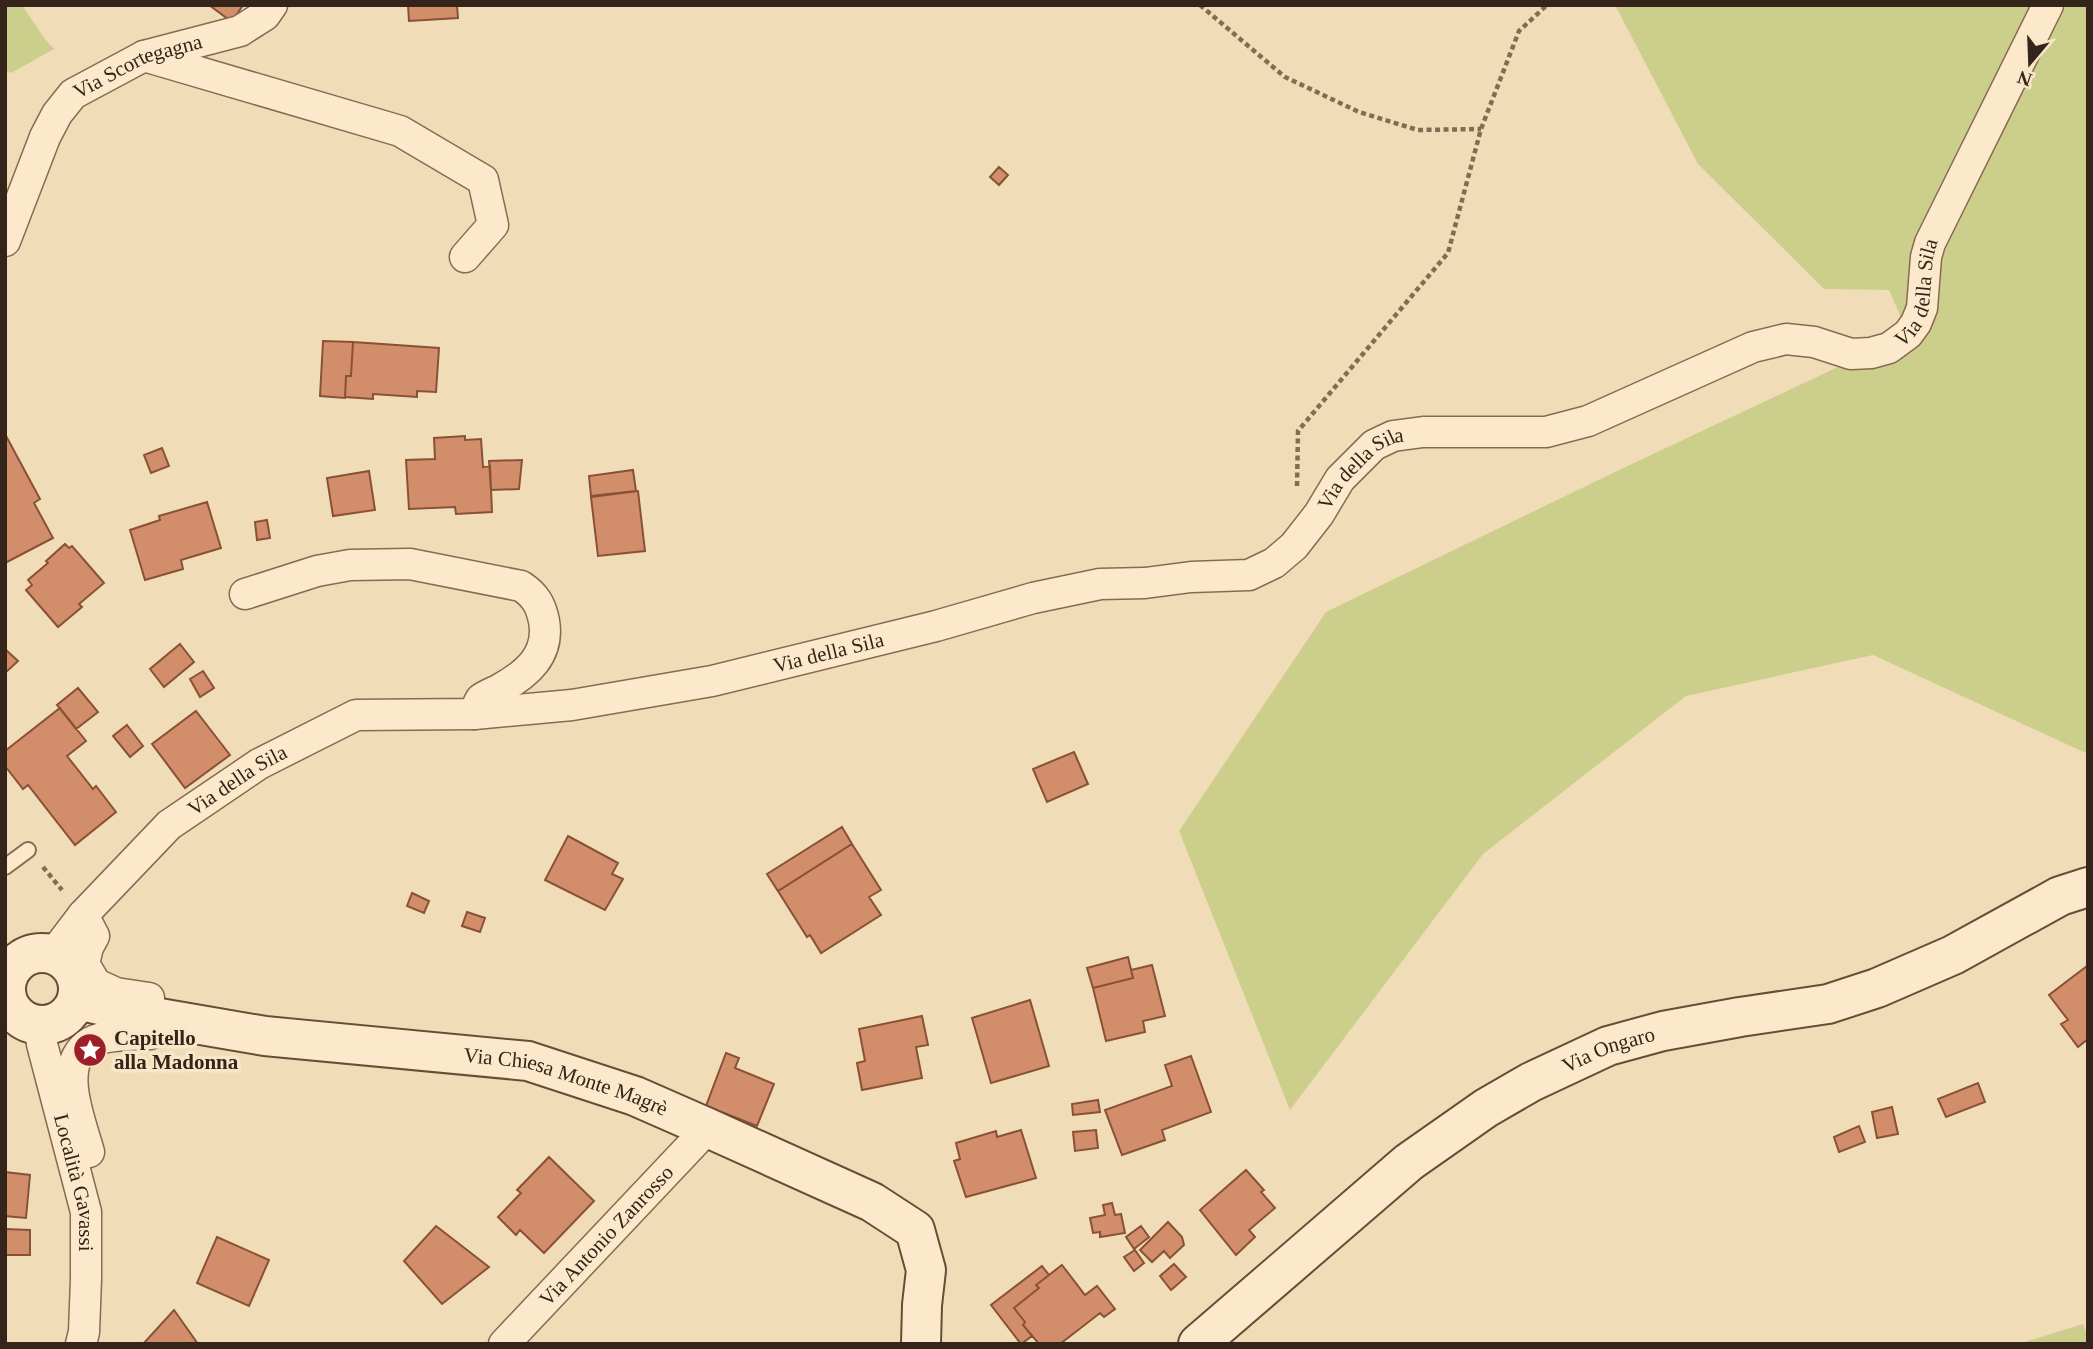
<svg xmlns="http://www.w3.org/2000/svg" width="2093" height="1349" viewBox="0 0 2093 1349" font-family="Georgia,serif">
<rect width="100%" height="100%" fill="#f1dcb8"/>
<path fill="#cccf8c" d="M5,5H22L45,39L54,49L11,73L5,70Z
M1615,5H2088V754L1873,655L1686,696L1483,854L1290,1110L1179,831L1326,612L1617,471L1908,334L1889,290L1824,289L1698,164Z
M2083,1324L2088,1337V1344H2018Z"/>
<path fill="#d28e6a" stroke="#895136" stroke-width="2" d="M209,5H243L232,22Z
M408,5H457L458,18L409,21Z
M999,167L1008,175L999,185L990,177Z
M323,341L353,342L351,376H346L345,398L320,396Z
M353,342L439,348L436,392L417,391V397L373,394V399L345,397L346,376H351Z
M5,434L40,499L34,503L53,538L5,563Z
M465,436V440L481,439L483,467L490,466L492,512L456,514L455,507L409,509L406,460L435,459L434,438Z
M162,448L169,466L151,473L144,455Z
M522,460L519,489L491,490L489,461Z
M633,470L636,491L591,496L589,476Z
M369,471L375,510L333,516L327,478Z
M638,491L645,551L598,556L591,497Z
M207,502L221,548L181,560L183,569L145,580L130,530L160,520L159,516Z
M267,520L270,538L257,540L255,522Z
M65,544L69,548L72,546L104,583L79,604L82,607L58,627L26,590L32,585L28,580L48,563L46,561Z
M180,644L194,662L164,687L150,669Z
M5,649L18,661L5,673Z
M203,671L214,688L200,697L190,679Z
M78,688L98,712L76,729L57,705Z
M60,708L86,741L67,756L93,789L96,786L116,812L75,845L28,785L23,789L5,766V751Z
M196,711L230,755L185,788L152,744Z
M127,725L143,746L130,757L113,736Z
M1074,752L1088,784L1047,802L1033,769Z
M842,827L852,844L778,891L767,874Z
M568,836L618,863L612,874L623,879L605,910L545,880Z
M852,844L881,890L869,897L881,915L821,953L810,935L807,937L778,891Z
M412,893L429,901L424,913L407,906Z
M467,912L485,918L480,932L462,926Z
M1128,957L1133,978L1093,988L1087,968Z
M1152,965L1165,1016L1143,1021L1145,1032L1106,1041L1093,988L1133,978L1131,970Z
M2087,966L2088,1039L2078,1047L2061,1024L2068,1020L2049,995Z
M1030,1000L1049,1066L991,1083L972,1018Z
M922,1016L928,1045L916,1047L922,1078L862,1090L857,1063L865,1061L859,1029Z
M726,1053L739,1058L735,1068L774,1084L757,1126L706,1106Z
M1191,1056L1211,1112L1162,1130L1165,1140L1122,1155L1105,1110L1172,1086L1165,1065Z
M1978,1083L1985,1102L1946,1117L1938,1099Z
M1098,1100L1100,1112L1073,1115L1072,1104Z
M1892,1107L1898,1134L1877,1138L1872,1112Z
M1859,1126L1865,1142L1839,1152L1834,1137Z
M1021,1130L1036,1178L966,1197L954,1161L960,1159L956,1143L996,1131L997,1137Z
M1096,1130L1098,1148L1075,1151L1073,1132Z
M549,1157L594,1201L544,1253L520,1230L516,1235L498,1217L521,1193L517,1190Z
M1246,1170L1264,1190L1261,1192L1275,1208L1249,1230L1255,1237L1236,1255L1200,1210Z
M5,1172L30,1175L26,1218L5,1216Z
M1112,1203L1115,1215L1121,1214L1125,1233L1100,1237V1232L1093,1233L1090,1218L1105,1215L1103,1205Z
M1168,1222L1182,1237L1184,1245L1170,1258L1164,1251L1152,1262L1140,1250Z
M436,1226L489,1267L442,1304L404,1261Z
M1141,1226L1149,1237L1134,1249L1126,1237Z
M5,1229L30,1230V1255H5Z
M217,1237L269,1260L249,1306L197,1283Z
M1135,1250L1144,1263L1134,1271L1124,1257Z
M1174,1264L1186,1277L1171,1290L1160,1276Z
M1062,1265L1085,1295L1097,1286L1115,1309L1104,1317L1100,1313L1060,1344H1039L1023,1325L1025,1322L1014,1308L1039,1288L1036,1285Z
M1042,1266L1049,1275L1036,1285L1039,1288L1014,1308L1025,1322L1023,1325L1032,1336L1021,1344L991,1305Z
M174,1310L198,1344H143Z"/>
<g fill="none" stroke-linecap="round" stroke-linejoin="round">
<g stroke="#886a52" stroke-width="18">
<path id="lane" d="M5,867L28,850"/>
</g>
<g stroke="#886a52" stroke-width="33">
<g id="street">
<path d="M144,56L400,131L483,180L493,225L465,257"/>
<path id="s1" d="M5,241L45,137L57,114L73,94L144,56L240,31L265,15L272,5"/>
<path d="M245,594L317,571L350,565L410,564L521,586C535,595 541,605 544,621C550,655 527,674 500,689C495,692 486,695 481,699C478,703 476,710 474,714"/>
<path d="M83,915L94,936L88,947L84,964L96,984L116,993L149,998L148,1016L150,1034C134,1035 105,1034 91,1042C55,1063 81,1122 89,1152"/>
<path id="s2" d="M54,953L83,915L169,825L259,764L356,715L474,714L572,705L712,681L936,626L1033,598L1100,584L1145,583L1191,577L1249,575L1274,563L1294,546L1319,514L1340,479L1374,445L1393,436L1423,432H1546L1588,421L1753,347L1786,339L1814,342L1851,354L1871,353L1889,348L1908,334L1916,323L1922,308L1926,257L1930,243L2048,5"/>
<path id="s3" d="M40,1026L42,1044L86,1212V1279L84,1332L81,1344"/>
<path id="s4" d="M504,1344L708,1128"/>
</g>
</g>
<g stroke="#694c36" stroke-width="42">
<g id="secondary">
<circle cx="42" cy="989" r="36"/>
<path id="s5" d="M77,1000L148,1016L265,1036L528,1061L635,1096L708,1128L872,1202L915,1230L926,1270L922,1305L921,1344"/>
<path id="s6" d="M1198,1344L1409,1162L1486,1108L1531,1082L1608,1046L1663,1031L1740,1017L1828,1004L1877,988L1953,955L2060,896L2088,887"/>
</g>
</g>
<path stroke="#886a52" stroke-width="4.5" stroke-dasharray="5 3.5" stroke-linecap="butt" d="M1200,5L1285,77L1359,112L1418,130L1481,129
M1297,486L1298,431L1448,253L1481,129L1519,31L1547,5
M43,867L62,890"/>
<use href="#lane" stroke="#fce9cb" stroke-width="14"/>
<use href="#street" stroke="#fce9cb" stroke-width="30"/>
<use href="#secondary" stroke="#fce9cb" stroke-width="38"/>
</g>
<defs>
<g id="sight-disc" transform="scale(1.75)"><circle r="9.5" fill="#9b1e28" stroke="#f8e6c8"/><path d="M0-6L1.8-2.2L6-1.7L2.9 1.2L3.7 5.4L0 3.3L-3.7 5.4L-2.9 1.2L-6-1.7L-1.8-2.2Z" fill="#fff"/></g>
</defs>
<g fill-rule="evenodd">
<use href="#sight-disc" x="90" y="1050"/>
</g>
<g text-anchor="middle" stroke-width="7" stroke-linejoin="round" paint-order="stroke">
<g font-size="21" fill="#352419" stroke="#f8e6c8">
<text dy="7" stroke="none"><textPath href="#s1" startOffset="234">Via Scortegagna</textPath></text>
<text dy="7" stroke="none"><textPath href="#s2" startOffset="2086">Via della Sila</textPath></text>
<text dy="7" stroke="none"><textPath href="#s2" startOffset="1456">Via della Sila</textPath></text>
<text dy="7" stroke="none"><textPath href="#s2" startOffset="868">Via della Sila</textPath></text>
<text dy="7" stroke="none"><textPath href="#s2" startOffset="254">Via della Sila</textPath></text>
<text dy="7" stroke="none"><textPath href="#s6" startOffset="509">Via Ongaro</textPath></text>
<text dy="7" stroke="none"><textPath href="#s5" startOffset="497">Via Chiesa Monte Magrè</textPath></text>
<text dy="7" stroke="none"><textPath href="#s3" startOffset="161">Località Gavassi</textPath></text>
<text dy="7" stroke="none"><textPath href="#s4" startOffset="149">Via Antonio Zanrosso</textPath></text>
</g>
<g font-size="21" font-weight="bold" fill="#352419" stroke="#f8e6c8" text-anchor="start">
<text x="114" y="1045">Capitello<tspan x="114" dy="24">alla Madonna</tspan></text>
</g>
</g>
<rect width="2093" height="1349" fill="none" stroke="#352419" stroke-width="14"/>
<g transform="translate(2030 63) rotate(199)" stroke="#f8e6c8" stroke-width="5" paint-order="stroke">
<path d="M0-5L12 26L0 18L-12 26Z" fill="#352419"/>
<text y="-10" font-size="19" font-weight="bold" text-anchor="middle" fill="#352419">N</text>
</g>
</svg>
